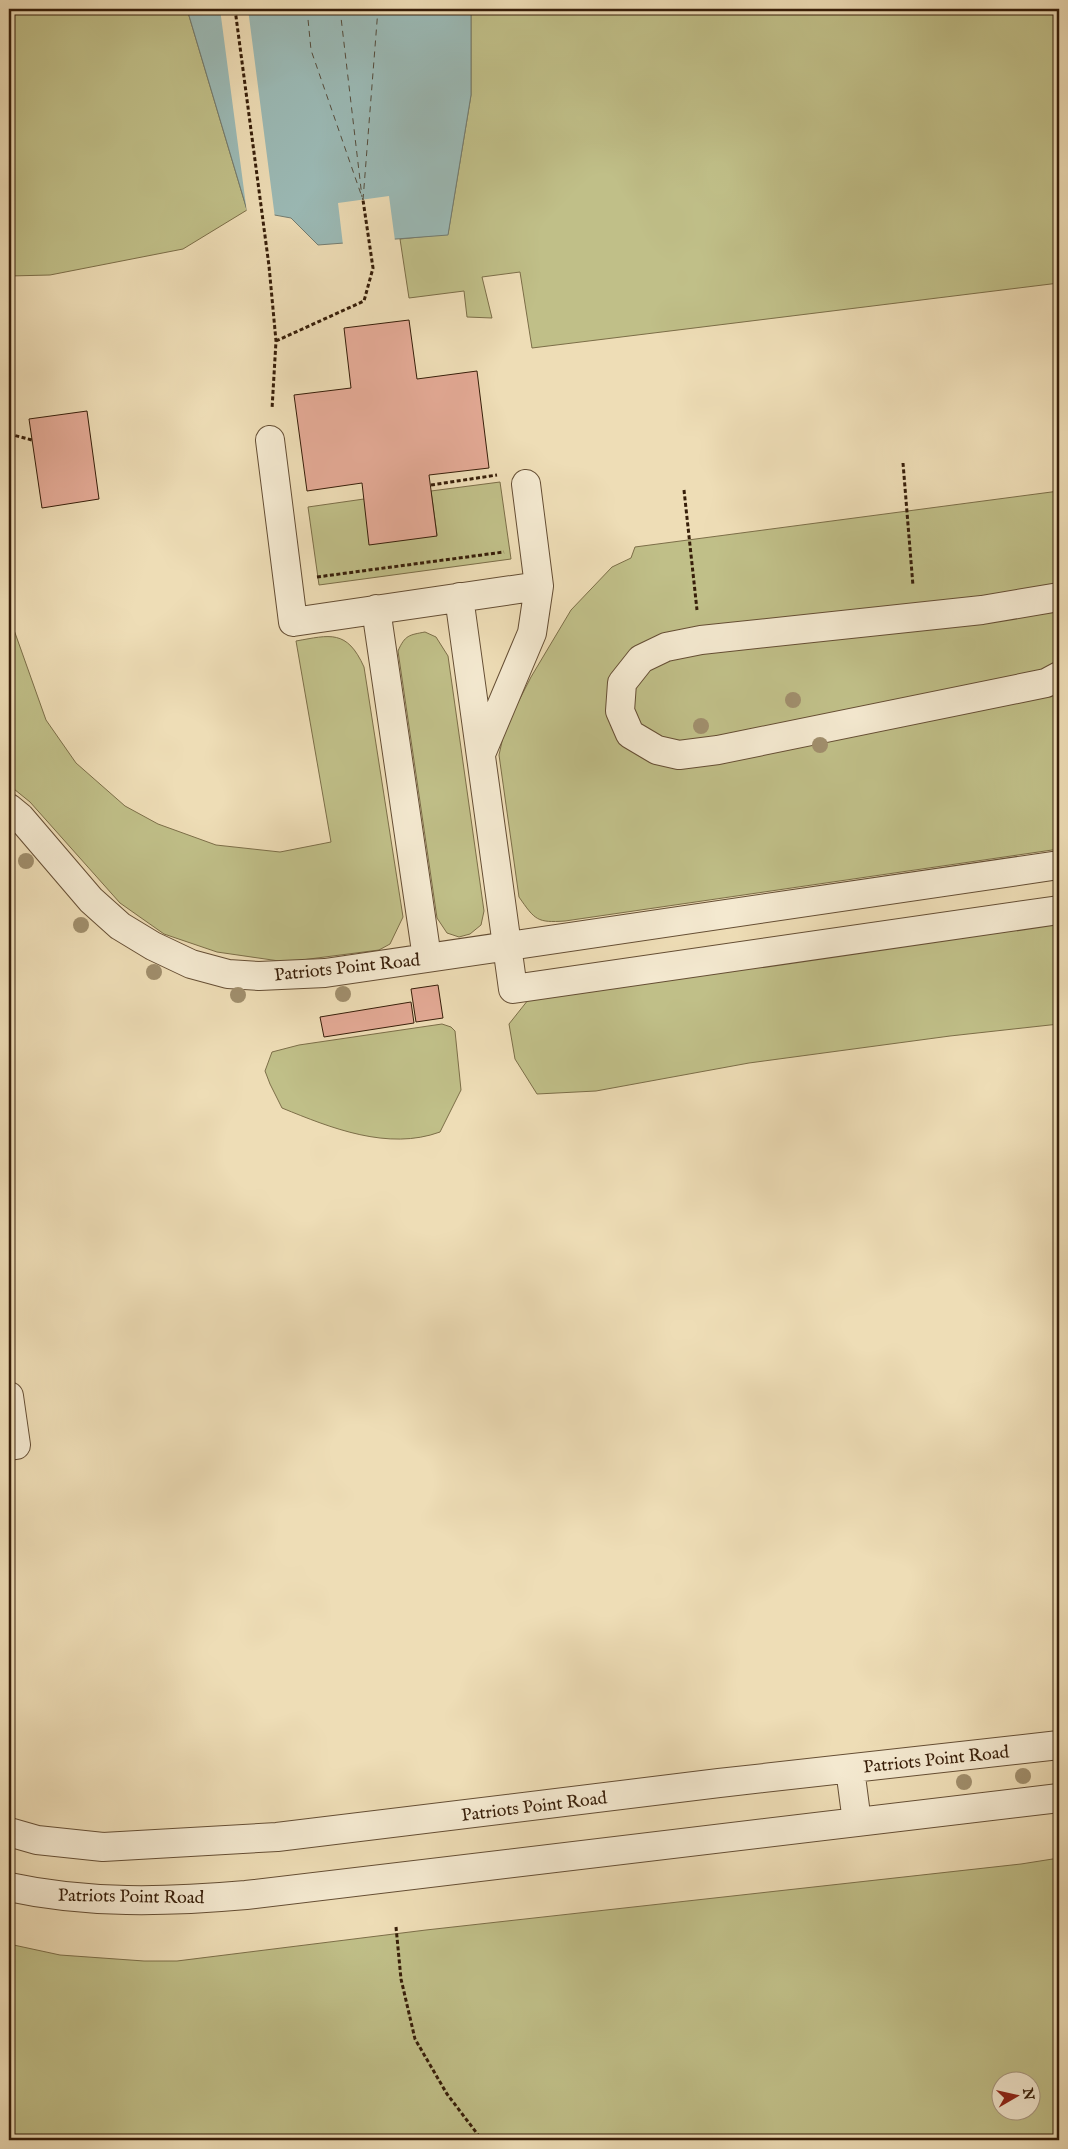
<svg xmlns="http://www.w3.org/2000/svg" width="1068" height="2149" viewBox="0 0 1068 2149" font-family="'IM FELL English',serif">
<rect width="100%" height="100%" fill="#eeddb6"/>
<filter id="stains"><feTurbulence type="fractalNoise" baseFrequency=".004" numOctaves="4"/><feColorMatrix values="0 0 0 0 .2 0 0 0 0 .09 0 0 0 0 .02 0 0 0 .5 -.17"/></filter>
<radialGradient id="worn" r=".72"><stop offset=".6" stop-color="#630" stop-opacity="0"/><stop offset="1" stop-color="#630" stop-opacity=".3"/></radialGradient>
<path fill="#c0bf88" stroke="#7c6e48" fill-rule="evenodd" d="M9,9H187L247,210L183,249L50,275L9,276Z
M471,9H1059V283L532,348L520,272L482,277L492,318L467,317L464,291L409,298L400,239L448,234L471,95Z
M500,482L511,559L319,585L308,507L364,499L437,535L431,491Z
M1059,491V849L565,921C537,923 535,920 519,897L499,755L505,728L531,677L571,610L612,567L631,558L635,547Z
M9,630H14L46,720L76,763L125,806L158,824L216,845L280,852L331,842L296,641C330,635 347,629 364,667L403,917L390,944L379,950L286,962L217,952L164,934L120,903L30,802L9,785Z
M425,632L436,637L448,656L484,911L481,925L470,934L459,937L447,933L437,918L398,651C405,635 409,635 425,632Z
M1059,924V1024L950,1036L749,1063L596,1091L537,1094L515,1059L509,1024L532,995Z
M442,1024L451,1027L455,1031L461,1090L440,1132C388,1151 331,1128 282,1108L270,1084L265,1071L272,1052L299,1045Z
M1059,1858V2140H9V1944L60,1955L144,1961H177L426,1930L1021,1864ZM1000,2082H1030V2112H1000Z"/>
<path fill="#9bbab6" stroke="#737c71" d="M187,9H471V95L448,235L318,245L291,218L247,210Z"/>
<path fill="#eeddb6" d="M220,9H248L275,218L247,213Z
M389,196L395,241L343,245L338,203Z"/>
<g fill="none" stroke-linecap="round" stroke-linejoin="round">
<path stroke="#554d3d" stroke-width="1" stroke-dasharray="6 5" stroke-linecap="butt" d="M307,9L311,50L363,200
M340,9L362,197
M363,200L378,9"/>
</g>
<path fill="#e4aa96" stroke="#371e09" d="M409,320L417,379L477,371L489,468L429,475L437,536L369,545L362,483L307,491L294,395L351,388L344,328Z
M87,411L99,499L42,508L29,419Z
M438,985L443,1018L416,1022L411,989Z
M411,1002L414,1023L324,1037L320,1017Z"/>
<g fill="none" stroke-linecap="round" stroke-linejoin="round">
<g stroke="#654e34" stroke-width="30">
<path id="minor" d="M270,440L293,622L539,586L526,484
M459,597L513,989L1059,910
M1059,597L982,610L701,640L666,647L641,659L622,683L620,711L630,734L657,750L679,755L718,750L1046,683L1059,676
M376,609L427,958
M481,754L532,633L539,586
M9,808L20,817L91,900L120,926L153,946L191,964L228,974L259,976L325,973L1059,865
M9,1396L16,1445L9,1446
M850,1769L857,1822
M9,1832L37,1840L103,1847L277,1837L719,1783L1059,1745
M9,1887C87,1904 166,1902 246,1895L1059,1798"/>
</g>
<path stroke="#371e09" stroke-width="3" stroke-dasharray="4 2.5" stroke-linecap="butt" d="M235,9L269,266L276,341L272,409
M276,341L364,301L373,268L363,200
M9,434L32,440
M903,463L913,586
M431,485L497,475
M684,490L697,610
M317,577L504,552
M396,1927L401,1979L415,2039L447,2094L482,2140"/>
<use href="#minor" stroke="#f4e9d0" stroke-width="28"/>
</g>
<g fill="#a08e6c">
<circle cx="793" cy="700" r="8"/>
<circle cx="701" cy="726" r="8"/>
<circle cx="820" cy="745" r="8"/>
<circle cx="26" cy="861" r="8"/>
<circle cx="81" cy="925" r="8"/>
<circle cx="154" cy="972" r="8"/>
<circle cx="343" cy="994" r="8"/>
<circle cx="238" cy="995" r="8"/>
<circle cx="1023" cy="1776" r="8"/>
<circle cx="964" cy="1782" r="8"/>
</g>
<g text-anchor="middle" stroke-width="4" stroke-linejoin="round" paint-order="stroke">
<g font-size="18" fill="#371e09" stroke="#f4e9d0">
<text transform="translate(347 967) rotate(-6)" y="6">Patriots Point Road</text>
<text transform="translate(936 1759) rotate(-6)" y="6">Patriots Point Road</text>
<text transform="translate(534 1806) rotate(-7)" y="6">Patriots Point Road</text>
<text transform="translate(131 1896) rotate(1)" y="6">Patriots Point Road</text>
</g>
</g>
<rect width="1068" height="2149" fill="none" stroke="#eeddb6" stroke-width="30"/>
<rect x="10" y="10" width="1048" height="2129" fill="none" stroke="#371e09" stroke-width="2.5"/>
<rect x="15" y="15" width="1038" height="2119" fill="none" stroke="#371e09"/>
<g transform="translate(1016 2096) rotate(81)"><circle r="24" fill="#f4e9d0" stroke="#a89880"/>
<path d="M0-4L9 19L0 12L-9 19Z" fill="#8f2418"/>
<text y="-8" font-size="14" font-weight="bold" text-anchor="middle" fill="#371e09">N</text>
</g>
<rect width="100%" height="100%" filter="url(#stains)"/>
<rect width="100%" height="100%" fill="url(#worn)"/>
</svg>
